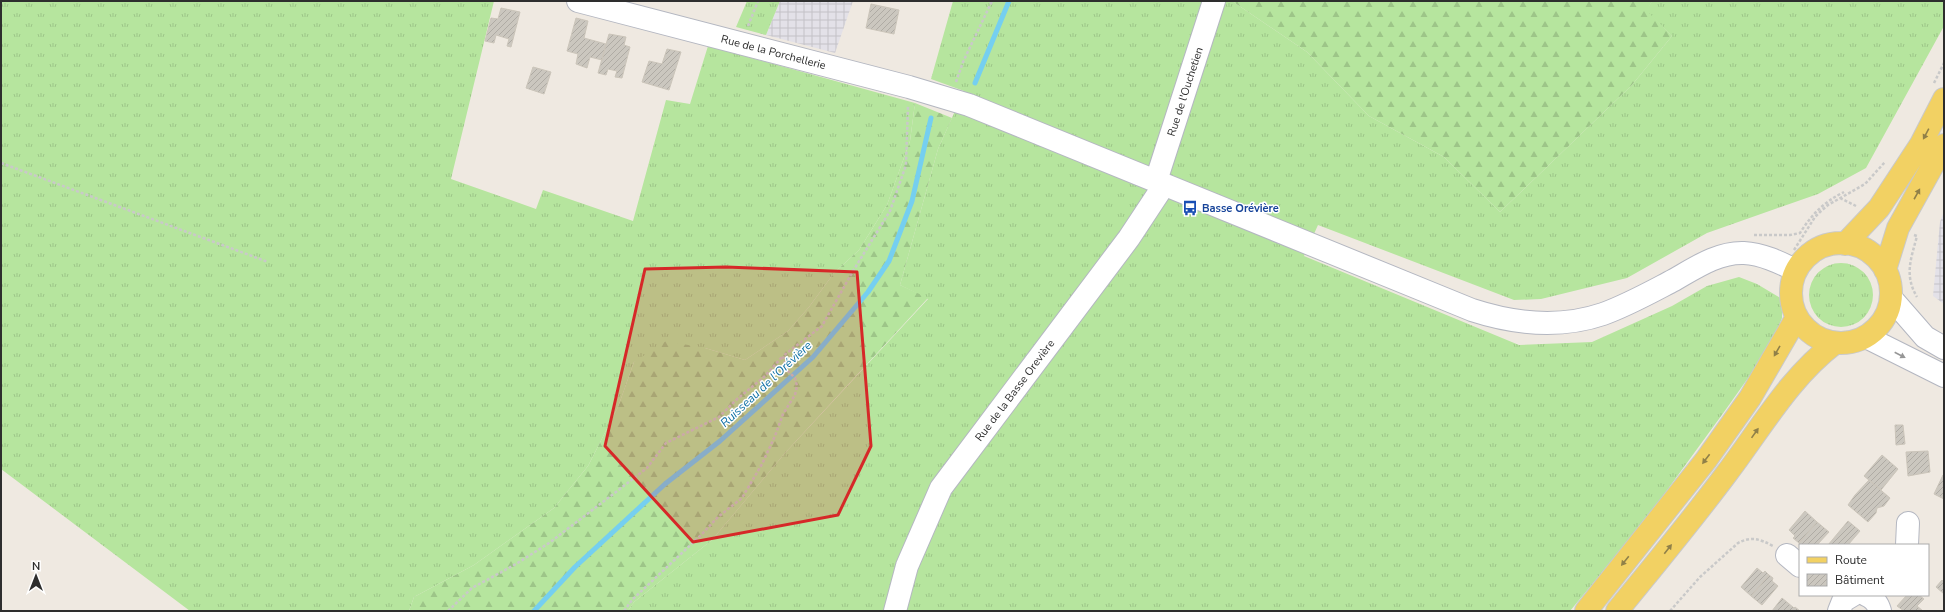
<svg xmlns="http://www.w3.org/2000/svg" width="1945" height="612" viewBox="0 0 1945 612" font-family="'Nunito Sans',sans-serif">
<defs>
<pattern id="industrial-grid" width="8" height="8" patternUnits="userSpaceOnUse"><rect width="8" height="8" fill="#e3e1e8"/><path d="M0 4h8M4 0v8" fill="none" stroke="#c3c1c7"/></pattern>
<pattern id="grass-tufts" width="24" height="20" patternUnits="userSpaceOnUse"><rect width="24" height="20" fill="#b6e59e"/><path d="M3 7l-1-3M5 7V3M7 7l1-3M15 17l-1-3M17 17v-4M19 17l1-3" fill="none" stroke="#9dc588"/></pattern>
<pattern id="forest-firs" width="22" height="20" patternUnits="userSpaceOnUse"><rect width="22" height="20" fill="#b6e59e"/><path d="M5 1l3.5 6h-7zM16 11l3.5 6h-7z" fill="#9dc588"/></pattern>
<pattern id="building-hatch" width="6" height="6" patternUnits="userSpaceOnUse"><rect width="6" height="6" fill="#cbc7bf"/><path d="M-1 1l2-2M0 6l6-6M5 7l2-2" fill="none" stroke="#afaba4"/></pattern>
</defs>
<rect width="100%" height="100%" fill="#efe9e1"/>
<path fill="url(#industrial-grid)" d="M780,1H853L835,53L766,35Z
M1944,211V304L1933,296L1940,222Z"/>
<path fill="url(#grass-tufts)" d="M1,1H494L451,179L536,209L543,190L633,221L666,100L690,104L708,46L915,103L910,141L887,205L859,250L834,273L809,307L788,331L745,360L705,348L634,362L618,407L588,466L554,508L474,565L414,597L409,611H190L1,469Z
M747,1H780L766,35L736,27Z
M953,1H1232L1307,52L1369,116L1444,157L1500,212L1632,85L1672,36L1646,11L1652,1H1944V26L1866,168L1818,194L1707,233L1627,278L1541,299L1514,300L1318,225L1304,256L1519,345L1592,342L1672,306L1707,286L1739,277L1757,284L1782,299V318L1770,347L1724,412L1646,519L1570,611H628L634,602L712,540L785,453L928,299L900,285L938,149L964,91L931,79Z
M1809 295a32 32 0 1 1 64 0a32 32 0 1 1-64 0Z"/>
<path fill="url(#forest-firs)" d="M1232,1H1652L1647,11L1672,36L1632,85L1500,212L1444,157L1369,116L1307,52Z
M915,103L952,118L938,149L900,285L928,298L785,453L712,540L634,602L628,611H409L414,597L474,565L554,508L588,466L618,407L634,362L666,341L705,348L745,360L788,331L809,307L834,273L859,250L887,205L910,141Z"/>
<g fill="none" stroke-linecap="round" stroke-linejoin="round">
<path stroke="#75cff0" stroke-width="5" d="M975,83L1009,1
M534,611L575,567L665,484L720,441L813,357L868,292L889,261L912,201L931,118"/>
</g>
<path fill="url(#building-hatch)" stroke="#cbc5ba" d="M871,4L899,10L894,34L866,28Z
M501,8L520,12L511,47L507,46L509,39L496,35L494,43L485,41L491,18L498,19Z
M576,18L588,21L584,38L606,44L602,60L590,57L587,68L576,64L578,54L567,51Z
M609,34L626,37L624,45L630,47L622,78L615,77L617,71L608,69L606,75L598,73Z
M667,49L681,52L669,90L642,82L649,61L662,64Z
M533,67L551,72L544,94L526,88Z
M1895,425H1903L1905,444L1896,445Z
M1928,451L1930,472L1908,476L1906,452Z
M1882,455L1898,469L1881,490L1864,476Z
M1943,475H1944V499L1934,494Z
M1869,480L1890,498L1884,506L1877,508L1876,513L1868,522L1848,505L1855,495Z
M1805,511L1817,522L1799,543L1793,538L1795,536L1789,530Z
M1848,521L1860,531L1848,545H1828Z
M1817,522L1829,532L1817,545H1801L1799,543Z
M1757,568L1763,573L1765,571L1769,575L1751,596L1741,587Z
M1769,575L1773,578L1772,581L1778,586L1762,605L1751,596Z
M1942,580L1944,582V594L1936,587Z
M1907,595H1919L1924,599L1917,606L1923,611H1904L1897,606Z
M1782,598L1794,608L1795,607L1800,611H1772Z"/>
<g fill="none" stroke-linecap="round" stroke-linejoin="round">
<g stroke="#b4b7c1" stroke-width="24">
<g id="minor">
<path id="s1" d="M578,1L909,87L969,105L1472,310C1515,324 1559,329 1603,314C1628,305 1651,292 1674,280C1695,268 1718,252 1744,253C1762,254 1779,262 1795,270"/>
<path id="s2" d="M1156,181L1214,1"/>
<path d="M1891,298L1925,337L1944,348"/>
<path d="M1866,337L1944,376"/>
<path d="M1907,545L1908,523"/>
<path d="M1787,555L1800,566"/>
<path d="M1866,595C1873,598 1878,603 1880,611"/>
<path id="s3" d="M895,611L907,566L941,488L1129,238L1164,185"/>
<path d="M1839,611L1843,601L1853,595"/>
</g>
</g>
<g stroke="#c9c9c9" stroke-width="24">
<path id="major" d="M1791 293a50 50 0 1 1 100 0a50 50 0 1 1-100 0Z
M1845,244L1879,208L1921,144L1944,99
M1885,270L1898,228L1944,145
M1586,611L1706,460L1750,398L1797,317
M1617,611C1654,566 1692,520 1727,473C1762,427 1789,378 1835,343"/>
</g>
<path stroke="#c9c9c9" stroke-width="2.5" stroke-dasharray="3 2" stroke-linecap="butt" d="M748,26L758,1
M956,82L963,62L992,1
M1934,83L1944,63
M1,163L268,262
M1840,198L1856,206
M1754,235H1790L1800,233C1812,214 1824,202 1844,192
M1914,235L1917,236C1911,259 1904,275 1917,297
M1794,250L1815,217L1821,211L1828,205L1865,184L1885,162
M448,611L472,588L516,564L549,543L612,495L647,468L666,443L719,417L736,400L764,377L783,356
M624,611L633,599L700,536L718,517L742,498L762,464L775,436L783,414L795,395L797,386L795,378L787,370L783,356L822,326L853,271L890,211L906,165L908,105
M1670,611L1700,577L1738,543C1751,536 1760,539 1773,546"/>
<use href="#minor" stroke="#fff" stroke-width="22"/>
<use href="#major" stroke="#f2d163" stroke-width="22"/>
</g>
<defs><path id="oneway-solid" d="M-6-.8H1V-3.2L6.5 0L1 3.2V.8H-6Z"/></defs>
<g fill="#908048">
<use href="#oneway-solid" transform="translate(1926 134) rotate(118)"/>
<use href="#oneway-solid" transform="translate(1917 194) rotate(-61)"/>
<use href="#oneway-solid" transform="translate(1777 351) rotate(120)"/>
<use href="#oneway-solid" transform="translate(1755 433) rotate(-55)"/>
<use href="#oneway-solid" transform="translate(1706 459) rotate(127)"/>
<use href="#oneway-solid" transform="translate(1668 549) rotate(-52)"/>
<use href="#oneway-solid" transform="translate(1625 561) rotate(129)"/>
</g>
<use fill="#969696" href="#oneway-solid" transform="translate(1900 355) rotate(27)"/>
<path fill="#d62828" fill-opacity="0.2" stroke="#d62828" stroke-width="3" stroke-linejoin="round" d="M726,267L857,272L871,446L838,515L693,542L605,446L645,269Z"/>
<defs>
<g id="bus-bare" transform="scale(1.2)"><path d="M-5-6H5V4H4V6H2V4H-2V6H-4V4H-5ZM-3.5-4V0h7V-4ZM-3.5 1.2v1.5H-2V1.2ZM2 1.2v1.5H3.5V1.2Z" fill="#1a4fb4" stroke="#fff" stroke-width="2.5" paint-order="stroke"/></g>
</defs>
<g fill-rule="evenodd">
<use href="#bus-bare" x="1190" y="208"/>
</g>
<g text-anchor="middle" stroke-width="3" stroke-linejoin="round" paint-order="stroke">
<g font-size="11" fill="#2e2e2e" stroke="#fff">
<text dy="4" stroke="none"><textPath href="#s1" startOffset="202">Rue de la Porchellerie</textPath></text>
<text dy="4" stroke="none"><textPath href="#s2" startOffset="94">Rue de l'Ouchetien</textPath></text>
<text dy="4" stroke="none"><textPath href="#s3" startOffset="254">Rue de la Basse Orevière</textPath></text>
</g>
<g font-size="11" font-weight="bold" fill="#164399" stroke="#fff" text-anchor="start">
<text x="1202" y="212">Basse Orévière</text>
</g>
<g font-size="12" font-style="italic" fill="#0d6fa3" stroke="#fff">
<text transform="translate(766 384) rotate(-43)" y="4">Ruisseau de l'Orévière</text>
</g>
</g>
<rect width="1945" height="612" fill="none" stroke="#2e2e2e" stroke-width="4"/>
<rect x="1799" y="544" width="130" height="52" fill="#ffffff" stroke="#ababab"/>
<rect x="1807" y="557" width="20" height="6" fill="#f2d163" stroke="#ababab"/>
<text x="1835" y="564" font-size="12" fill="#2e2e2e">Route</text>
<rect x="1807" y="574" width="20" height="12" fill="url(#building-hatch)" stroke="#ababab"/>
<text x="1835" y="584" font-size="12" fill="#2e2e2e">Bâtiment</text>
<g transform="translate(36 576)" stroke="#ffffff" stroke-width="3" paint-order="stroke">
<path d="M0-3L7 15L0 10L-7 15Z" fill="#2e2e2e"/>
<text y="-6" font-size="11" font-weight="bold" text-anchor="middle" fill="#2e2e2e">N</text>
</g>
</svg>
